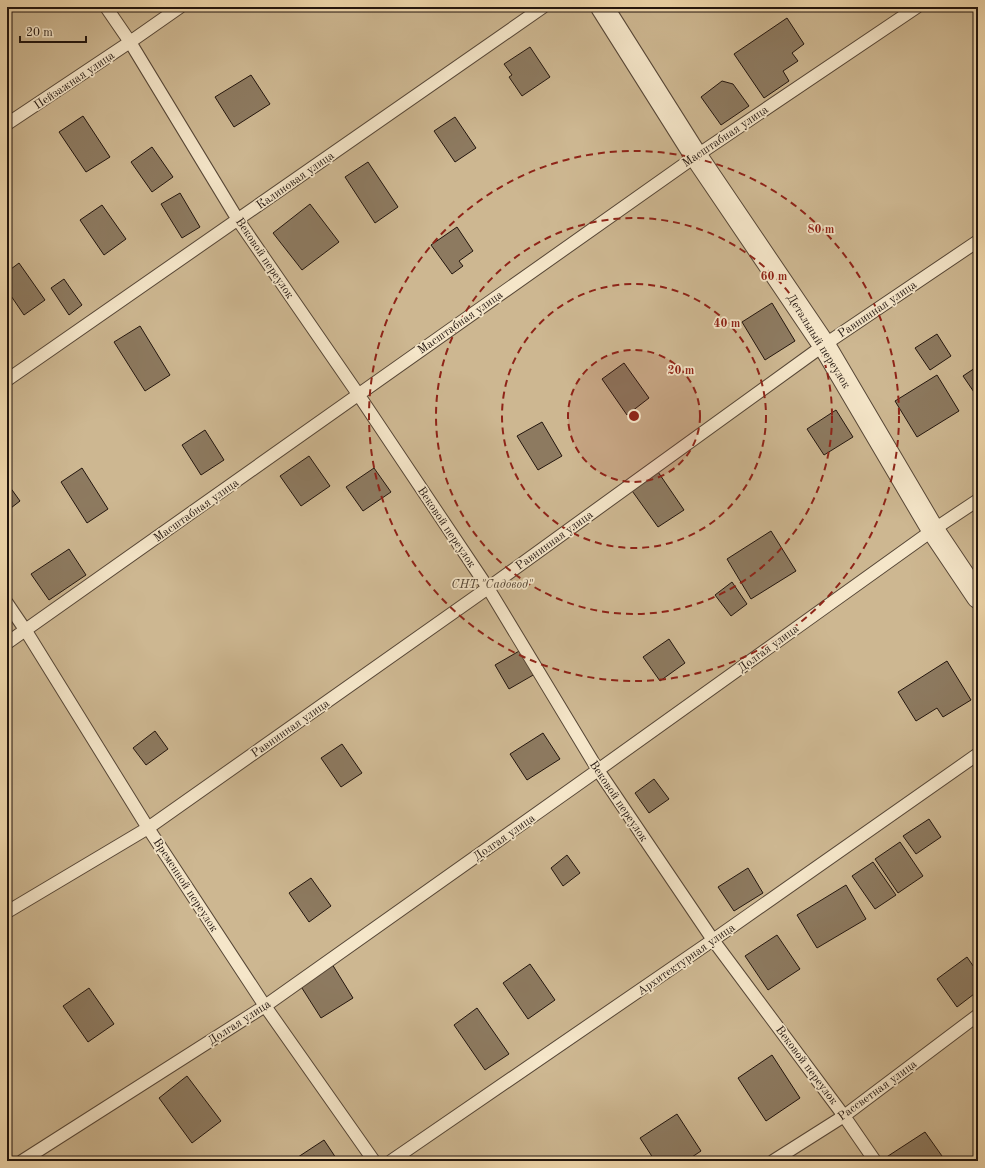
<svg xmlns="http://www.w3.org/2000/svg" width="985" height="1168" viewBox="0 0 985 1168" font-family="'Old Standard TT',serif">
<rect width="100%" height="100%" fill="#f0d8ac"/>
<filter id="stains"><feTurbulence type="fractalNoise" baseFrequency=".005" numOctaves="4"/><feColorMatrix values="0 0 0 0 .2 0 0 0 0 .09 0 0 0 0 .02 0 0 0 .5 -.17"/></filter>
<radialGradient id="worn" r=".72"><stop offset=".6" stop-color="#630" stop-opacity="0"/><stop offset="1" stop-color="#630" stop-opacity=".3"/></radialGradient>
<path fill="#cdb791" stroke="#786650" d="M7,7H978V1161H7Z"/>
<path fill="#8d7a60" stroke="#22150e" d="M787,18L804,44L792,53L798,61L783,71L789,81L764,98L734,54Z
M530,47L550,77L522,96L509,77L512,75L504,64Z
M251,75L270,104L234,127L215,97Z
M722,81L733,84L749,106L721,125L701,97Z
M83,116L110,157L86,172L59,132Z
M455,117L476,148L455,162L434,131Z
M152,147L173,177L152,192L131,162Z
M368,162L398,207L375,223L345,177Z
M180,193L200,227L182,238L161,204Z
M310,204L339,242L302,270L273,233Z
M102,205L126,239L104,255L80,220Z
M457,227L473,251L459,261L463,266L452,274L431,245Z
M19,263L45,300L24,315L7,290V272Z
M64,279L82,305L69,315L51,288Z
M772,303L795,341L765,360L742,322Z
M140,326L170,375L145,391L114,342Z
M937,334L951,356L930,370L915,348Z
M624,363L649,398L627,415L602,379Z
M978,366V398L963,376Z
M937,375L959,411L917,437L895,401Z
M836,410L853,437L824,455L807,429Z
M542,422L562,456L538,470L517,436Z
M205,430L224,460L201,475L182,445Z
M309,456L330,486L301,506L280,476Z
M82,468L108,509L87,523L61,482Z
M374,468L391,492L363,511L346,487Z
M656,469L684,510L658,527L630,488Z
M7,483L20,501L7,511Z
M771,531L796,571L751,599L727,559Z
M69,549L86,575L49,600L31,574Z
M732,582L747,604L731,616L715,595Z
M669,639L685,663L660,681L643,657Z
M521,650L535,674L509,689L495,665Z
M947,661L971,700L943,717L937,708L916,721L898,692Z
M155,731L168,749L146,765L133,748Z
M543,733L560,759L527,780L510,754Z
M342,744L362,773L341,787L321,758Z
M654,779L669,799L649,813L635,793Z
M929,819L941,837L916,854L903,836Z
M900,842L923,876L898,893L875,859Z
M567,855L580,873L563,886L551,868Z
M873,862L896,895L875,909L852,876Z
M748,868L763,893L734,911L718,887Z
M311,878L331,906L309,922L289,893Z
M846,885L866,919L817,948L797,915Z
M777,935L800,969L768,990L745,956Z
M967,957L978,973V991L957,1007L937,979Z
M332,964L353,998L321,1018L300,985Z
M530,964L555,1000L528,1019L503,983Z
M89,988L114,1024L88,1042L63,1006Z
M477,1008L509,1054L485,1070L454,1025Z
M772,1055L800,1098L766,1121L738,1078Z
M187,1076L221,1121L192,1143L159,1098Z
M677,1114L701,1151L686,1161H655L640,1138Z
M925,1132L942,1156L934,1161H887L885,1158Z
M324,1140L338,1161H292Z"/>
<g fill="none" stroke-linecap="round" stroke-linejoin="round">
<g stroke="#564636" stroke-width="14">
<path id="service" d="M106,7L130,42L238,220L358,394L488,588L598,770L713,940L844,1116L875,1161
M7,124L130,42L180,7
M7,380L543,7
M7,603L26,631L148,828L265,1006L374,1161
M7,643L696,156L917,7
M7,912L148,828L488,588L824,345L978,241
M22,1161L265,1006L598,770L933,530L978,500
M391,1161L713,940L978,754
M773,1161L844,1116L978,1015"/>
</g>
<g stroke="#564636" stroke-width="24">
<path id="minor" d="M602,7L696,156L824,345L933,530L978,597"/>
</g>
<use href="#service" stroke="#f5e6c9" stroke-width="12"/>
<use href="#minor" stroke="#f5e6c9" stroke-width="22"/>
</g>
<circle cx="634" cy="416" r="66" fill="#8f2418" fill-opacity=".12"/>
<g fill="none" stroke="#8f2418" stroke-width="2" stroke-dasharray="7 5">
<circle cx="634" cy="416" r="66"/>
<circle cx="634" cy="416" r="132"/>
<circle cx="634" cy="416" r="198"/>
<circle cx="634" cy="416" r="265"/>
</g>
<g text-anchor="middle" stroke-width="3.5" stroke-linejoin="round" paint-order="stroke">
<g font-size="12" fill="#22150e" stroke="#f5e6c9">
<text transform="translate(74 80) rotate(-34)" y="4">Пейзажная улица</text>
<text transform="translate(725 136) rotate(-34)" y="4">Масштабная улица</text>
<text transform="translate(295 180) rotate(-35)" y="4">Калиновая улица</text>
<text transform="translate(265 258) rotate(56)" y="4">Вековой переулок</text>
<text transform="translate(877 309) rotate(-34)" y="4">Равнинная улица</text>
<text transform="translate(460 322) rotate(-35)" y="4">Масштабная улица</text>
<text transform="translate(819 341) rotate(58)" y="4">Детальный переулок</text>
<text transform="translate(196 510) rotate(-35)" y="4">Масштабная улица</text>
<text transform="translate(447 527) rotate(56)" y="4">Вековой переулок</text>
<text transform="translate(554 540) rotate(-36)" y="4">Равнинная улица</text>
<text transform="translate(768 648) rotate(-36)" y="4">Долгая улица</text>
<text transform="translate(290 728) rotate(-35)" y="4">Равнинная улица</text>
<text transform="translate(619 801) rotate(56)" y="4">Вековой переулок</text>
<text transform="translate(504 837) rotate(-35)" y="4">Долгая улица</text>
<text transform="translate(186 885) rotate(57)" y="4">Временной переулок</text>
<text transform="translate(686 959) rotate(-35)" y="4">Архитектурная улица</text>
<text transform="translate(239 1022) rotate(-33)" y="4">Долгая улица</text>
<text transform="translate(807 1065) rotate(53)" y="4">Вековой переулок</text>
<text transform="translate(877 1090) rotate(-36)" y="4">Рассветная улица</text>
</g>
<g font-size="12" font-style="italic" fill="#554635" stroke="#f5e6c9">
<text x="492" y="588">СНТ "Садовод"</text>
</g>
</g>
<circle cx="634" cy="416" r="6" fill="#8f2418" stroke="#f5e6c9" stroke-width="2"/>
<g font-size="12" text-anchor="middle" font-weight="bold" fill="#8f2418" stroke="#f5e6c9" stroke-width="3.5" stroke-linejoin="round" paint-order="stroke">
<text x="821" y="233">80 m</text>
<text x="774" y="280">60 m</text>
<text x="727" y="327">40 m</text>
<text x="681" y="374">20 m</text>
</g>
<rect width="985" height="1168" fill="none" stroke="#f0d8ac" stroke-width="24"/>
<rect x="8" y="8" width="969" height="1152" fill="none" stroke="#22150e" stroke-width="2"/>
<rect x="12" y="12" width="961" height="1144" fill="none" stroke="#22150e"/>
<path d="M20 36v6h66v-6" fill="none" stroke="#22150e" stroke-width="2"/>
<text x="26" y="36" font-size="12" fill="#22150e" stroke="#f5e6c9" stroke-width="3" paint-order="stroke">20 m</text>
<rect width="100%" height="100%" filter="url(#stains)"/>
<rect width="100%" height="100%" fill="url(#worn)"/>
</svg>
